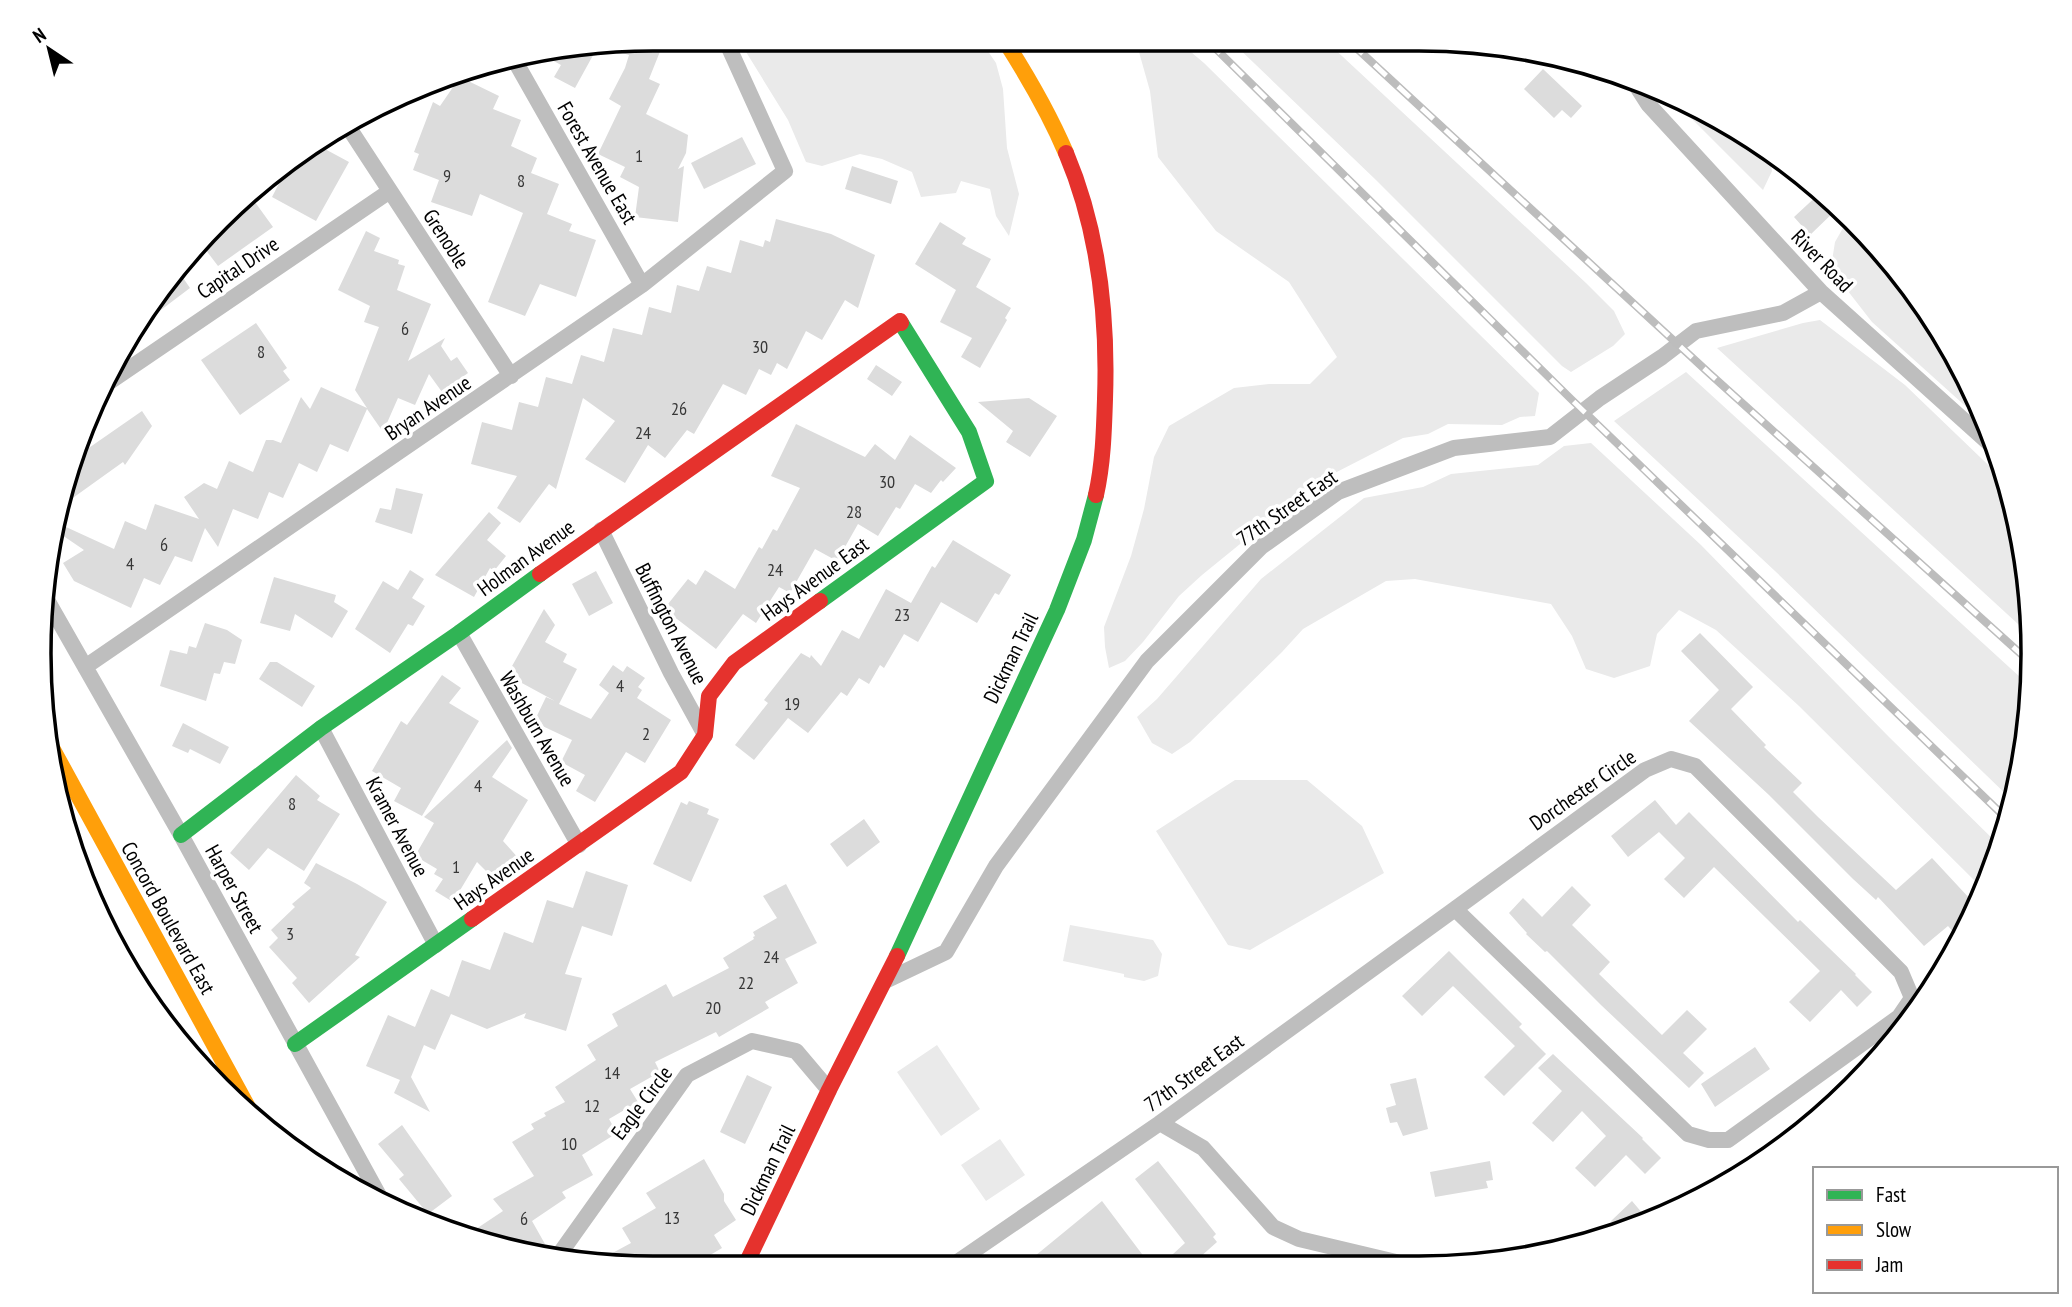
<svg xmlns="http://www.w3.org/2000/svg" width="2072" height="1307" viewBox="0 0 2072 1307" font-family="'PT Sans Narrow',sans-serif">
<rect width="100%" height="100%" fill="#fff"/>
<path fill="#eaeaea" d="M738,39L981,41L996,63L1003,89L1007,148L1019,194L1009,236L996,216L990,189L961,181L956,193L921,197L912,172L882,159L860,154L822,166L806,162L788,120Z
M1138,41L1179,42L1204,63L1539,393L1535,416L1520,417L1502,425L1448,424L1428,434L1403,438L1327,477L1299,496L1202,575L1179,596L1143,642L1125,661L1109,668L1105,647L1104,627L1131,556L1144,509L1154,457L1169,426L1234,388L1269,384H1310L1337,357L1289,282L1216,231L1158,157L1150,91L1137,45Z
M1232,42L1328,43L1586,283L1614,311L1625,334L1613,346L1571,372L1562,366L1376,180Z
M1673,97L1769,152L1772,171L1763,190L1689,116Z
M1851,220L1881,248L1951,346L1985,421L1972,412L1872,322L1837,277L1832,261L1835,242L1847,221Z
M1820,320L1905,385L2007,483L2028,574L2030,635L1717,348L1803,323Z
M1686,372L2032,688L2014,802L1775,571L1614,421Z
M1591,443L1701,545L1889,737L2000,846L1984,890L1799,706L1716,630L1679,610L1657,634L1650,666L1614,678L1586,669L1572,636L1551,604L1415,579L1386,581L1303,629L1282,652L1190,742L1172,754L1152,743L1137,717L1157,699L1261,579L1364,498L1423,487L1451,474L1538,465L1564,446Z
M1235,780H1307L1362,826L1384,873L1250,950L1228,945L1156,831Z
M1070,925L1153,940L1162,954L1158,976L1144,981L1124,977V974L1063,961Z
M937,1045L980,1109L941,1136L897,1072Z
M1000,1139L1025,1175L986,1201L961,1165Z"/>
<path fill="#dcdcdc" d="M654,38L665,39L649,79L660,84L646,114L688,135L686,153L678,169L684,166L678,222L635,217L639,187L620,177L625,167L598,154L621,106L609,99L625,68L629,55L602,47Z
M597,48L575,88L554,77L561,65L545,56Z
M1543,69L1582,106L1571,118L1562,110L1554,118L1524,89Z
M460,77L499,96L493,109L521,120L511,146L537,158L531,173L559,184L547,214L572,224L569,231L596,240L576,297L540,284L525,316L488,302L523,213L480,194L472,216L431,202L439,180L413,170L419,154L414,152L433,102L440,106Z
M742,137L756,164L704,189L691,163Z
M312,142L349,162L316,221L272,197L290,162Z
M852,166L898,181L891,204L845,189Z
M1821,192L1838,208L1810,235L1794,217Z
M252,198L273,227L218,266L202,245Z
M776,219L831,234L875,255L858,308L845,300L822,340L806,331L787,369L777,363L771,375L759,369L746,395L723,384L694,434L687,430L665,458L648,445L625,483L585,459L615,421L583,398L556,489L549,484L520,523L497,508L517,476L471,464L482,422L512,430L519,402L538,407L546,377L572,384L581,355L604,362L613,328L642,335L649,307L671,313L677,285L699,291L707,266L731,273L740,240L763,247L765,240L770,242Z
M940,222L966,238L962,244L991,259L976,287L1011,308L1005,318L1007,320L980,368L961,357L972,338L940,322L956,290L915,264Z
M366,231L380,238L374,251L399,260L398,264L405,266L397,290L431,304L408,361L445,338L441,346L451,361L457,357L468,373L442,392L429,374L415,405L398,398L383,432L367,409L348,452L330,444L317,472L299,463L283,498L269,492L258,519L233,509L218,547L205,528L192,562L175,556L160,585L144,578L131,608L74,581L63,563L84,550L62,535L66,527L114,549L125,521L146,530L155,504L199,519L184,497L204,483L217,489L229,461L253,472L266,440H273L281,443L301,397L310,409L321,387L367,408L355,390L379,327L364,322L370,306L338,290Z
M177,269L190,288L141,325L166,279Z
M256,323L287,368L283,371L290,380L240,415L201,360Z
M876,365L902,382L892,396L867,379Z
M1029,398L1057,416L1030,457L1006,442L1013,431L978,402Z
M142,411L152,426L125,465L123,462L63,505L70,461Z
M796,424L865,457L875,444L895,460L910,435L956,468L943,482L941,480L931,493L915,484L900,509L896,507L878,536L858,524L837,561L815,549L790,593L779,587L756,623L743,614L716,649L664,609L688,579L696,585L705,570L735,589L759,547L762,549L773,529L777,531L800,488L771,476Z
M396,488L423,494L412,534L375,522L380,508L391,510Z
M489,512L501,523L487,540L506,556L494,571L490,568L474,597L435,575Z
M953,540L1011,575L999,595L995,593L977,623L941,602L918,642L904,634L884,668L880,665L869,684L859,678L847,696L841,692L808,733L788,718L754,760L735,745L768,703L764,700L801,653L810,658L811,655L821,666L842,630L859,639L886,589L911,603L932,566L935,568Z
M410,570L424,579L412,598L425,606L413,626L408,624L390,653L355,629L383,581L398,590Z
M596,571L613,603L589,616L572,584Z
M274,577L336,595L334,602L348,611L332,638L295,614L290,631L260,623Z
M544,609L555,625L545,642L567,654L563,662L577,669L559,704L591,719L609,693L599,685L613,665L623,672L627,666L645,678L638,687L642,690L637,698L671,720L645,763L626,752L595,802L576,791L585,775L561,762L572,740L534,722L546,697L555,701L507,675Z
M205,623L227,630L242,640L235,664L224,662L220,674L214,673L206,701L160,686L170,650L187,654L189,646L196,648Z
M1700,633L1753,687L1731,709L1766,745L1764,747L1802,783L1793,792L1818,817L1896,890L1932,858L1971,900L1966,904L1975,913L1970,926L1961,941L1948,926L1924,946L1878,897L1876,900L1853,879L1769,795L1689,721L1719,690L1681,651Z
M270,662H277L315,686L302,707L259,679Z
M442,675L461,688L449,703L479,721L422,816L394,801L401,788L372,771L401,721L407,725Z
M183,723L229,747L220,764L190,749L188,753L172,746Z
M507,740L512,748L492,777L528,800L503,841L520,860L510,869L511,871L498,883L477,862L453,902L435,891L443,879L434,874L437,869L415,856L434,823L424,817Z
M296,775L320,796L317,800L340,814L304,871L268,848L249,870L230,853Z
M1655,800L1676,825L1689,812L1798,922L1800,920L1856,974L1855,975L1872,992L1857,1007L1841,990L1810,1022L1789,1002L1820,971L1714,867L1684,898L1664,879L1685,858L1659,832L1628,857L1611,836Z
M689,801L709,809L707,814L719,819L691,882L653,864L681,802L687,805Z
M864,819L880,842L847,867L830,844Z
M316,863L357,884L387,902L355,955L360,957L309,1003L292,983L297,978L269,947L278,938L271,930L295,907L292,904L311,888L304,883Z
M586,871L628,885L612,936L582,926L565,974L582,978L566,1031L524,1018L526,1013L487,1029L451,1014L435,1050L424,1045L411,1077L430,1112L394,1093L400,1080L366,1066L388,1015L415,1027L431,989L449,997L462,960L490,970L504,932L533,943L547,900L573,908Z
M786,884L817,943L785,959L798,983L765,1002L769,1008L719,1037L716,1032L655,1062L660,1072L630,1089L638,1102L609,1119L617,1133L582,1155L593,1175L562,1192L566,1198L532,1221L545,1244L531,1252L467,1235L503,1211L493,1199L534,1176L512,1142L534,1129L531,1124L546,1116L544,1113L565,1102L555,1087L596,1060L587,1045L618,1026L612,1014L666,984L673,997L729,968L723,958L754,939L753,937L755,936L753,932L777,918L763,896Z
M1572,886L1591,905L1572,925L1610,962L1599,974L1662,1035L1687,1010L1707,1029L1683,1053L1704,1073L1689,1088L1601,1005L1547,951L1545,952L1526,934L1527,933L1509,913L1523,898L1542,917Z
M1449,951L1522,1024L1519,1027L1546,1054L1504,1096L1484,1077L1515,1046L1453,986L1422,1016L1402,996Z
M1755,1047L1770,1069L1715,1107L1701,1084Z
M1553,1054L1643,1138L1642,1139L1661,1158L1645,1174L1626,1155L1595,1187L1575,1168L1606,1136L1582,1111L1553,1142L1532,1123L1562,1091L1538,1068Z
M747,1075L772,1087L745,1144L720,1132Z
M1416,1078L1428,1129L1403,1136L1397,1122L1390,1123L1386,1108L1396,1105L1390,1084Z
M402,1125L452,1196L428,1214L399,1179L404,1175L378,1144Z
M704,1159L724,1194V1201L736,1220L714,1235L722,1248L695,1264L594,1263L631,1243L622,1228L656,1208L646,1193Z
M1158,1161L1216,1234L1213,1237L1217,1242L1190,1266H1160L1185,1243L1135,1179Z
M1490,1161L1493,1180L1486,1181L1488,1188L1435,1197L1430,1172Z
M1102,1201L1151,1266L1024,1265Z
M1632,1201L1649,1221L1620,1232L1611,1221Z"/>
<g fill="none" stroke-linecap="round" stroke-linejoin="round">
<path stroke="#bebebe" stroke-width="16" d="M515,61L642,285
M1632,79L1648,104L1821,292L2000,453
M347,125L511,376
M111,381L390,191
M601,530L671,673L705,735
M47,600L181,835L382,1201
M459,633L579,845
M85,667L642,285L785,171L725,39
M321,728L436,945
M1671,759L1695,766L1901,972L1912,998L1899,1017L1728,1140H1709L1688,1134L1455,909L1645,770Z
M885,981L946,952L996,866L1147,661L1261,547L1338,492L1454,448L1550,437L1600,398L1662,357L1696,331L1783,313L1821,292
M1160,1123L1203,1148L1273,1227L1299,1239L1417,1267
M556,1259L687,1075L752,1041L796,1051L829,1090
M953,1265L1160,1123L1455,909"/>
<path stroke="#30b455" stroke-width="16" d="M820,601L986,481L969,432L901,323
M181,835L321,728L459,633L540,574
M897,956L1057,610L1084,540L1096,495
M295,1044L472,919"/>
<path stroke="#ff9f0a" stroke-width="16" d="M1005,41C1028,77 1049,113 1066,153
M51,746L249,1109"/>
<path stroke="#e5322d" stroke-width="16" d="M1066,153C1099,231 1108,314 1105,399C1104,431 1103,464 1096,495
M540,574L900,321L901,323
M472,919L681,772L705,735L709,696L734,663L820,601
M746,1264L829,1090L897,956"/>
<g stroke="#bdbdbd" stroke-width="8">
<path id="rail" d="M1209,42L1571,399L2009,821
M1351,43L1710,374L2031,663"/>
</g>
<use href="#rail" stroke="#fff" stroke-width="5" stroke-dasharray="16" stroke-linecap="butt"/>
</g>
<g text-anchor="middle" stroke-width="7" stroke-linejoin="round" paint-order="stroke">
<g font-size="18" fill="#373737">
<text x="639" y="162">1</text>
<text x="447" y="182">9</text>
<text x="521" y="187">8</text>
<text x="405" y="335">6</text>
<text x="760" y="353">30</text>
<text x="261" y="358">8</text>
<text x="679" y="415">26</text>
<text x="643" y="439">24</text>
<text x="887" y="488">30</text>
<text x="854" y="518">28</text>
<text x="164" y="551">6</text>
<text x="130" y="570">4</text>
<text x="775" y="576">24</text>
<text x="902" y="621">23</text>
<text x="620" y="692">4</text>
<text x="792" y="710">19</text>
<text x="646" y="740">2</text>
<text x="478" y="792">4</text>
<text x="292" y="810">8</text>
<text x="456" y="873">1</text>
<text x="290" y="940">3</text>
<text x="771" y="963">24</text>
<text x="746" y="989">22</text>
<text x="713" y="1014">20</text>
<text x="612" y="1079">14</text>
<text x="592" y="1112">12</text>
<text x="569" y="1150">10</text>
<text x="672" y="1224">13</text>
<text x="524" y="1225">6</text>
</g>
<g font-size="21" fill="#000" stroke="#fff">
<text transform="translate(597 163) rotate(60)" y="7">Forest Avenue East</text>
<text transform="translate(446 239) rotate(57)" y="7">Grenoble</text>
<text transform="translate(1822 261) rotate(46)" y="7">River Road</text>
<text transform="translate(238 268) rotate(-34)" y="7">Capital Drive</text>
<text transform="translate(428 408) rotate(-34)" y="7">Bryan Avenue</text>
<text transform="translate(1287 508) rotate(-35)" y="7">77th Street East</text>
<text transform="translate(526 558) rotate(-36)" y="7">Holman Avenue</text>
<text transform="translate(815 579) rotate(-36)" y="7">Hays Avenue East</text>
<text transform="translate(671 624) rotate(63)" y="7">Buffington Avenue</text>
<text transform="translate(1011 658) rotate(-64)" y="7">Dickman Trail</text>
<text transform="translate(537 729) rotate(60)" y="7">Washburn Avenue</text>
<text transform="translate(1583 790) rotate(-35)" y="7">Dorchester Circle</text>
<text transform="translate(397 827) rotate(62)" y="7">Kramer Avenue</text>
<text transform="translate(494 879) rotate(-35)" y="7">Hays Avenue</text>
<text transform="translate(234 889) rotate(61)" y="7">Harper Street</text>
<text transform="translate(168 918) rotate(61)" y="7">Concord Boulevard East</text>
<text transform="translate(1194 1073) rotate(-36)" y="7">77th Street East</text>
<text transform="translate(642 1103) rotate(-53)" y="7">Eagle Circle</text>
<text transform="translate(768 1170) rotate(-64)" y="7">Dickman Trail</text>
</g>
</g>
<path d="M0 0H2072V1307H0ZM653 51H1419A602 602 0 0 1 2021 653V654A602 602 0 0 1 1419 1256H653A602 602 0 0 1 51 654V653A602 602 0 0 1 653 51Z" fill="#fff" fill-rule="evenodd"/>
<path fill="none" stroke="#000" stroke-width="3.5" d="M653 51H1419A602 602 0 0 1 2021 653V654A602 602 0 0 1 1419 1256H653A602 602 0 0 1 51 654V653A602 602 0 0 1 653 51Z"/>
<rect x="1813" y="1167" width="245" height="126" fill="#ffffff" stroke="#999999" stroke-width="2"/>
<rect x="1827" y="1190" width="35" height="10" fill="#30b455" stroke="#999999" stroke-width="2"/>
<text x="1876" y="1202" font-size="21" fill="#000000">Fast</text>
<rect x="1827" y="1225" width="35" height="10" fill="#ff9f0a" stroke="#999999" stroke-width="2"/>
<text x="1876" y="1237" font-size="21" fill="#000000">Slow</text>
<rect x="1827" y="1260" width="35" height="10" fill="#e5322d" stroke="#999999" stroke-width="2"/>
<text x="1876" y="1272" font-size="21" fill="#000000">Jam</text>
<g transform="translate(49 49) rotate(325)" stroke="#ffffff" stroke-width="5" paint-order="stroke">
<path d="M0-5L12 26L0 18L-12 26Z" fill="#000000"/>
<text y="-10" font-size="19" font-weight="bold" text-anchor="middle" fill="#000000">N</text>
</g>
</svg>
